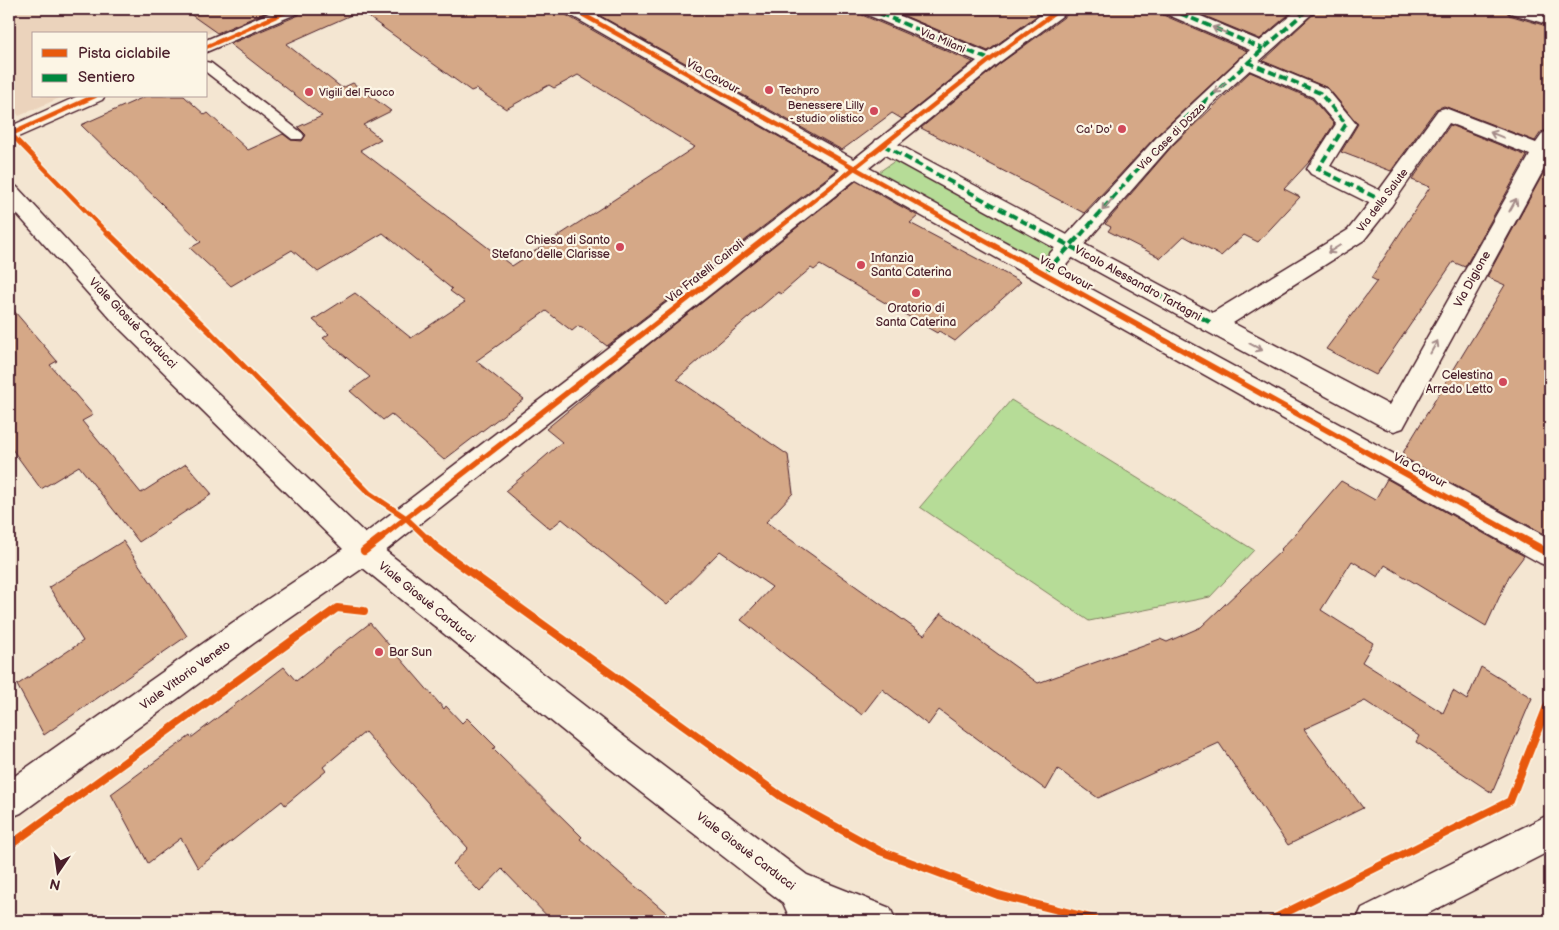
<svg xmlns="http://www.w3.org/2000/svg" width="1559" height="930" viewBox="0 0 1559 930" font-family="'Balsamiq Sans',sans-serif">
<rect width="100%" height="100%" fill="#f4e6d2"/>
<filter id="ink" filterUnits="userSpaceOnUse"><feTurbulence type="fractalNoise" baseFrequency=".02" numOctaves="2"/><feDisplacementMap in="SourceGraphic" scale="10" xChannelSelector="R" yChannelSelector="G"/><feConvolveMatrix kernelMatrix="1 2 1 2 8 2 1 2 1" color-interpolation-filters="sRGB"/></filter>
<g filter="url(#ink)">
<path fill="#ebd3bc" d="M9,9H266L206,34H34V96H64L19,116L9,104Z"/>
<path fill="#b6dc97" stroke="#807e61" d="M899,158L1058,245L1036,264L876,174Z
M1011,400L1254,550L1210,597L1089,621L920,507Z"/>
<path fill="#d5a887" stroke="#4a1f2b" fill-rule="evenodd" d="M183,9H274L217,33Z
M303,9H562L566,15L837,170L607,346L582,327L578,326L572,331L546,311L476,361L524,399L444,460L391,414L383,420L350,391L370,377L323,338L329,334L313,320L355,293L411,338L465,302L450,291L452,289L383,233L318,272L292,250L231,286L190,248L201,242L81,125L146,96H184L205,115L208,113L248,150L283,134L291,140L302,141L306,135L298,127L322,116L230,44L299,15ZM360,11L471,91L476,89L506,109L549,85L554,88L578,75L695,147L512,266L360,150L381,139L363,125L391,111L353,83L342,88L286,44Z
M588,9H858L862,15L973,62L902,119L892,113L842,150Z
M888,9H1046L988,51Z
M1071,9H1159L1163,15L1247,51L1157,135L1084,213L921,128L998,65L1067,15Z
M1188,9H1295L1260,39Z
M1319,9H1505L1509,15L1550,27V129L1541,132L1535,141L1444,106L1436,109L1391,171L1341,152L1358,124L1328,88L1263,61Z
M1250,72L1312,99L1334,124L1310,161L1284,189L1300,197L1258,242L1244,235L1221,256L1184,236L1161,258L1108,231L1111,227L1105,224L1173,145Z
M1450,125L1527,156L1465,267L1453,262L1376,375L1326,349L1377,281L1371,278L1430,187L1412,180Z
M1550,161V537L1401,456L1505,285L1487,277Z
M856,181L918,216L910,223L1021,282L955,341L939,331L937,333L820,265L814,270L811,268L781,294L778,292L677,379L788,455L793,493L766,522L924,635L941,613L1038,683L1160,639L1167,642L1201,627L1282,550L1281,549L1298,531L1341,481L1375,500L1387,479L1524,556L1509,576L1486,626L1385,565L1378,577L1352,561L1321,610L1373,643L1362,662L1443,713L1453,691L1467,700L1481,667L1532,698L1492,793L1416,742L1419,736L1365,701L1304,729L1363,808L1288,845L1219,743L1098,798L1058,769L1046,790L939,710L928,725L882,689L862,715L741,620L772,587L720,551L667,605L562,519L550,529L505,491L562,442L546,429L628,361Z
M9,305L57,361L50,365L93,415L82,421L141,493L186,464L212,494L139,542L79,466L41,489L9,445Z
M123,541L187,636L44,735L17,685L83,641L49,587Z
M370,623L444,709L446,706L462,723L467,718L496,747L493,749L582,837L580,839L676,921H552L502,869L480,892L453,864L468,848L365,732L323,767L326,771L285,805L282,801L198,868L181,838L148,863L111,794L190,736L191,738L284,667L296,681Z"/>
<g fill="none" stroke-linecap="round" stroke-linejoin="round">
<g stroke="#4a1f2b" stroke-width="3">
<path id="service" d="M206,62L211,63L302,133L304,136L302,139H292L206,72Z"/>
</g>
<g stroke="#4a1f2b" stroke-width="3">
<path id="pedestrian" d="M1247,56L1327,89L1356,124L1330,166L1391,196L1394,201L1391,206L1383,208L1375,206L1311,174L1307,169L1336,124L1313,97L1240,66L1238,62L1240,58Z
M883,139L890,140L1222,318L1225,324L1222,330L1213,333L1204,330L876,150L873,145L876,140Z"/>
</g>
<g stroke="#4a1f2b" stroke-width="3">
<path id="minor" d="M278,9H301L298,13L206,52V40Z
M564,9H585L854,159L977,61L863,13L860,9H884L988,53L1049,9H1069L1066,13L997,64L869,168L1042,262L1158,136L1250,50L1164,13L1161,9H1184L1260,41L1298,9H1317L1211,105L1172,144L1060,272L1550,539V567L1540,563L856,179L374,560L364,564L354,560L349,551L354,542L840,170L567,13Z
M1507,9H1533L1550,14V25L1510,13Z
M78,96H105L102,100L9,141V127Z
M1445,108L1536,143L1543,133L1550,131V158L1403,428L1394,431L1385,428L1204,330L1201,324L1204,318L1348,230L1375,196L1438,110ZM1449,123L1530,155L1389,405L1233,323L1364,240L1391,206Z
M795,871L808,876L830,921H791L777,889L782,876Z"/>
</g>
<g stroke="#4a1f2b" stroke-width="3">
<path id="tertiary" d="M9,185L17,187L137,316L374,542L622,735L807,875L890,908L896,921H830L782,902L598,759L363,568L254,643L21,813L9,818V780L232,623L343,549L119,328L9,205Z
M1550,814V851L1413,921H1356L1362,908Z"/>
</g>
<use href="#service" fill="#fcf5e5" fill-rule="evenodd"/>
<use href="#pedestrian" fill="#fcf5e5" fill-rule="evenodd"/>
<use href="#minor" fill="#fcf5e5" fill-rule="evenodd"/>
<use href="#tertiary" fill="#fcf5e5" fill-rule="evenodd"/>
<path stroke="#00873e" stroke-width="4" stroke-dasharray="8 4" stroke-linecap="butt" d="M869,9L990,60
M1170,9L1263,49
M1247,62L1320,93L1346,124L1318,169L1383,201
M883,145L1050,236
M1080,236L1133,174L1184,120L1308,9"/>
<path stroke="#00873e" stroke-width="4.5" stroke-dasharray="9 4.5" stroke-linecap="butt" d="M1048,234L1213,324
M1044,274L1081,234"/>
<g stroke="#fcf5e5" stroke-width="7">
<path id="cycleway-far2" d="M573,9L975,236
M206,47L292,9
M9,132L110,236
M9,135L95,96
M769,236L990,60L1060,9"/>
</g>
<g stroke="#fcf5e5" stroke-width="9">
<path id="cycleway-far1" d="M109,234L210,332L369,493L406,518L428,539
M973,234L1523,539
M379,539L771,234"/>
</g>
<g stroke="#fcf5e5" stroke-width="11">
<path id="cycleway" d="M427,538L437,548L782,797L880,851L998,895L1102,921
M1521,538L1550,554
M364,551L381,538
M9,846L337,608L364,611
M1269,921L1510,801L1550,699"/>
</g>
<use href="#cycleway-far2" stroke="#e8590c" stroke-width="4.5"/>
<use href="#cycleway-far1" stroke="#e8590c" stroke-width="5.5"/>
<use href="#cycleway" stroke="#e8590c" stroke-width="8"/>
</g>
<defs><path id="oneway-shaft" d="M-6 0H5M1.5-3L5.5 0L1.5 3" fill="none" stroke-width="1.6" stroke-linecap="round" stroke-linejoin="round" transform="scale(1.25)"/></defs>
<g stroke="#a38a88">
<use href="#oneway-shaft" transform="translate(1219 30) rotate(-157)"/>
<use href="#oneway-shaft" transform="translate(1220 88) rotate(136)"/>
<use href="#oneway-shaft" transform="translate(1497 135) rotate(-158)"/>
<use href="#oneway-shaft" transform="translate(1107 205) rotate(131)"/>
<use href="#oneway-shaft" transform="translate(1513 205) rotate(-61)"/>
<use href="#oneway-shaft" transform="translate(1334 249) rotate(148)"/>
<use href="#oneway-shaft" transform="translate(1256 347) rotate(28)"/>
<use href="#oneway-shaft" transform="translate(1434 347) rotate(-61)"/>
</g>
</g>
<g fill="#d1495b" stroke="#fcf5e5" stroke-width="2">
<circle cx="769" cy="90" r="5"/>
<circle cx="309" cy="92" r="5"/>
<circle cx="874" cy="111" r="5"/>
<circle cx="1122" cy="129" r="5"/>
<circle cx="620" cy="247" r="5"/>
<circle cx="861" cy="265" r="5"/>
<circle cx="916" cy="293" r="5"/>
<circle cx="1503" cy="382" r="5"/>
<circle cx="379" cy="652" r="5"/>
</g>
<g text-anchor="middle" stroke-width="4.5" stroke-linejoin="round" paint-order="stroke">
<g font-size="11" fill="#4a1f2b" stroke="#fcf5e5">
<text transform="translate(943 40) rotate(23)" y="4">Via Milani</text>
<text transform="translate(1171 136) rotate(-45)" y="4">Via Case di Dozza</text>
<text transform="translate(1382 200) rotate(-53)" y="4">Via della Salute</text>
</g>
<g font-size="11" fill="#4a1f2b" stroke="#fcf5e5" text-anchor="start">
<text x="779" y="94">Techpro</text>
<text x="319" y="96">Vigili del Fuoco</text>
<text x="864" y="109" text-anchor="end">Benessere Lilly<tspan x="864" dy="13">- studio olistico</tspan></text>
<text x="1112" y="133" text-anchor="end">Ca' Do'</text>
</g>
<g font-size="12" fill="#4a1f2b" stroke="#fcf5e5">
<text transform="translate(713 76) rotate(29)" y="4">Via Cavour</text>
<text transform="translate(705 271) rotate(-38)" y="4">Via Fratelli Cairoli</text>
<text transform="translate(1066 273) rotate(29)" y="4">Via Cavour</text>
<text transform="translate(1472 279) rotate(-61)" y="4">Via Digione</text>
<text transform="translate(1138 283) rotate(29)" y="4">Vicolo Alessandro Tartagni</text>
<text transform="translate(133 323) rotate(46)" y="4">Viale Giosuè Carducci</text>
<text transform="translate(1420 470) rotate(29)" y="4">Via Cavour</text>
<text transform="translate(427 602) rotate(39)" y="4">Viale Giosuè Carducci</text>
<text transform="translate(185 675) rotate(-36)" y="4">Viale Vittorio Veneto</text>
<text transform="translate(746 851) rotate(37)" y="4">Viale Giosuè Carducci</text>
</g>
<g font-size="12" fill="#4a1f2b" stroke="#fcf5e5" text-anchor="end">
<text x="610" y="244">Chiesa di Santo<tspan x="610" dy="14">Stefano delle Clarisse</tspan></text>
<text x="871" y="262" text-anchor="start">Infanzia<tspan x="871" dy="14">Santa Caterina</tspan></text>
<text x="916" y="312" text-anchor="middle">Oratorio di<tspan x="916" dy="14">Santa Caterina</tspan></text>
<text x="1493" y="379">Celestina<tspan x="1493" dy="14">Arredo Letto</tspan></text>
<text x="389" y="656" text-anchor="start">Bar Sun</text>
</g>
</g>
<rect width="1559" height="930" fill="none" stroke="#fcf5e5" stroke-width="30"/>
<rect x="15" y="15" width="1529" height="900" fill="none" stroke="#4a1f2b" stroke-width="2" filter="url(#ink)"/>
<rect x="32" y="32" width="175" height="65" fill="#fcf5e5" stroke="#b59f9b"/>
<rect x="42" y="49" width="25" height="8" fill="#e8590c" stroke="#b59f9b"/>
<text x="78" y="58" font-size="15" fill="#4a1f2b">Pista ciclabile</text>
<rect x="42" y="74" width="25" height="8" fill="#00873e" stroke="#b59f9b"/>
<text x="78" y="82" font-size="15" fill="#4a1f2b">Sentiero</text>
<g transform="translate(58 872) rotate(193)" stroke="#fcf5e5" stroke-width="4" paint-order="stroke">
<path d="M0-4L9 19L0 12L-9 19Z" fill="#4a1f2b"/>
<text y="-8" font-size="14" font-weight="bold" text-anchor="middle" fill="#4a1f2b">N</text>
</g>
</svg>
